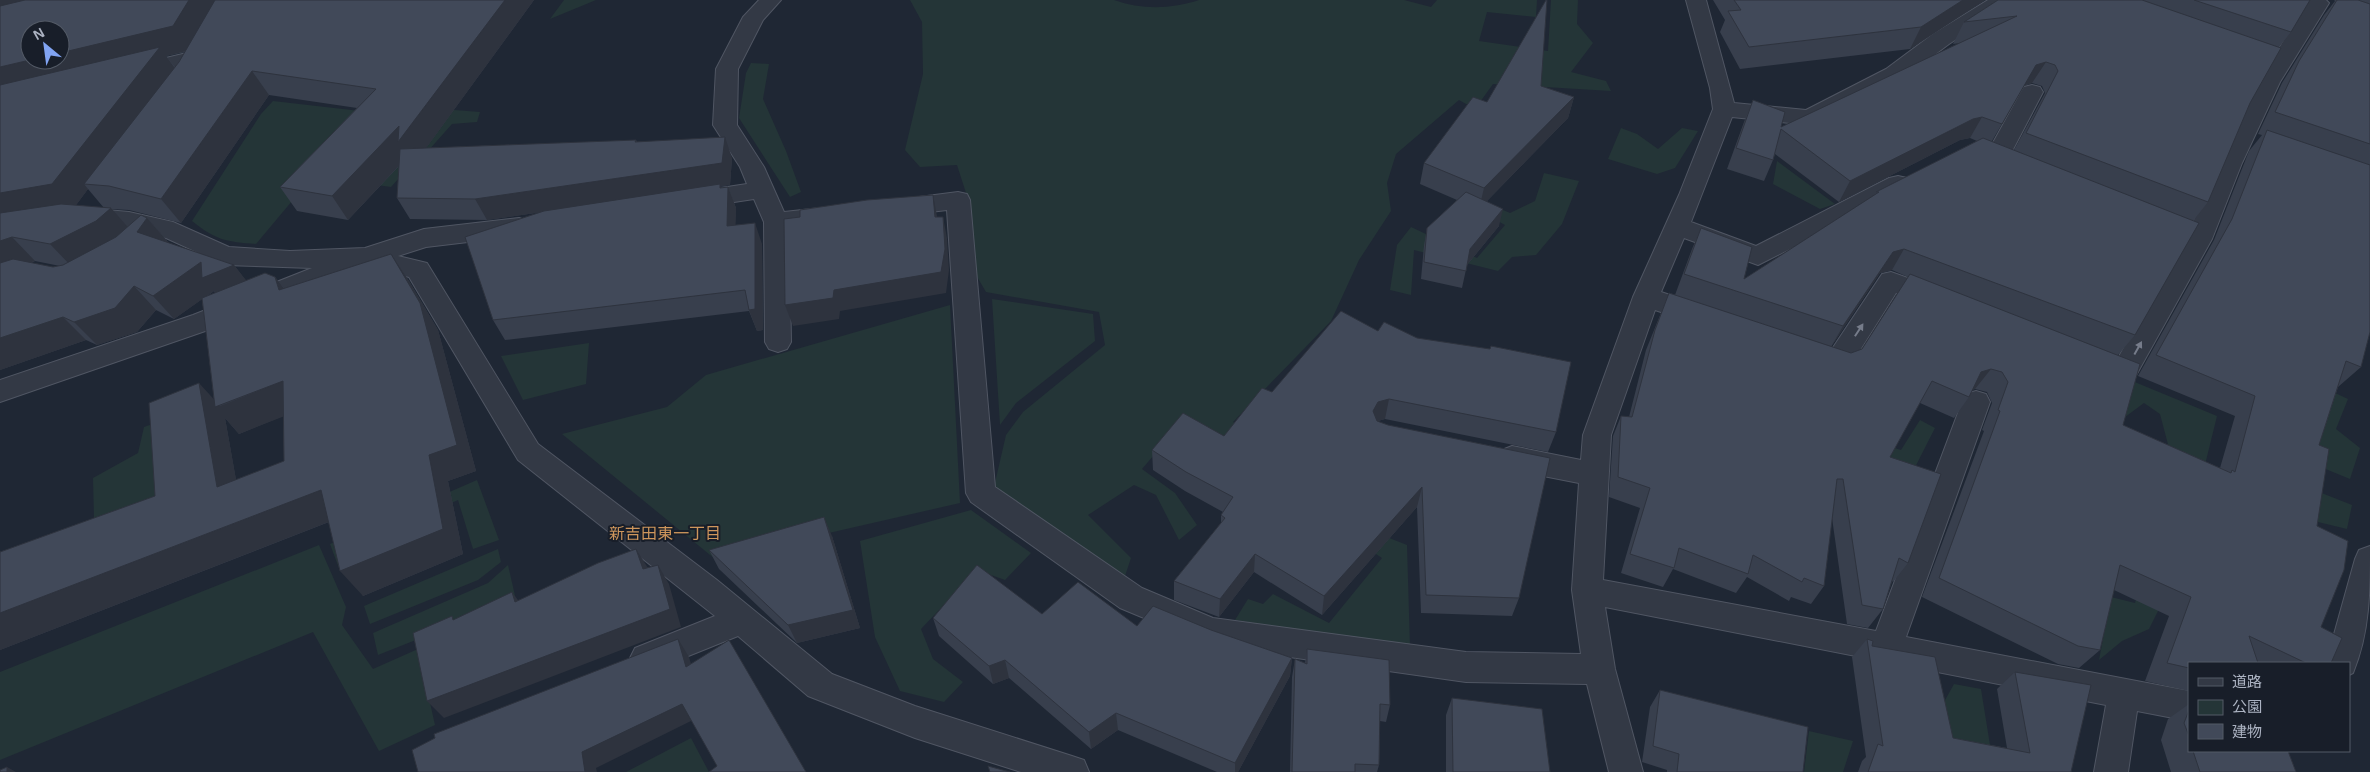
<svg xmlns="http://www.w3.org/2000/svg" width="2370" height="772" viewBox="0 0 2370 772" font-family="Arial,'Noto Sans JP',sans-serif">
<rect width="100%" height="100%" fill="#1f2734"/>
<path fill="#243537" d="M564,0H596L550,19Z
M910,0H1114C1142,10 1172,9 1199,0H1404L1431,7L1437,0H1537L1536,17L1487,12L1479,41L1548,51L1551,0H1578L1577,24L1593,43L1571,72L1606,81L1611,91L1493,84L1475,109L1459,100L1396,154L1387,183L1391,211L1359,260L1331,321L1233,422L1265,441L1251,459L1183,421L1142,469L1175,493L1197,525L1179,540L1156,495L1134,485L1088,515L1131,558L1125,576L994,487L1006,435L1023,412L1105,345L1099,312L986,292L976,275L967,196L957,165L920,167L905,150L923,74L922,22Z
M751,63L769,64L763,99L786,151L801,192L790,197L739,118L746,73Z
M273,101L395,115L404,106L480,112L477,122L452,124L420,160L370,164L408,168L391,187L313,176L256,244C227,242 215,240 192,221L261,114Z
M1621,128L1637,134L1658,149L1682,128L1698,131L1675,168L1657,174L1608,159Z
M1777,161L1835,204L1820,209L1773,184Z
M1544,173L1579,181L1562,224L1536,255L1512,257L1498,271L1414,250L1411,295L1390,290L1397,245L1411,227L1477,258L1505,225L1485,214L1496,207L1510,213L1535,201Z
M992,299L1093,314L1095,341L1016,403L1000,425Z
M950,305L960,503L715,559L562,434L667,407L706,375Z
M589,343L586,384L523,400L501,356Z
M2096,366L2217,416L2202,477L2174,467L2160,414L2144,403L2117,423Z
M2329,390L2348,399L2336,429L2360,448L2350,479L2311,463Z
M184,413L168,492L94,519L93,478L138,453L144,427Z
M1920,420L1935,428L1907,483L1875,470L1888,446L1901,450Z
M477,480L499,540L473,549L458,500L371,538V554L340,571L330,544Z
M2314,490L2352,505L2347,529L2318,522L2309,526Z
M971,510L1031,553L1005,580L977,570L921,629L933,659L963,682L944,702L900,691L875,637L860,541Z
M1311,511L1369,530L1407,545L1410,647L1235,620L1248,599L1263,604L1273,594L1329,623L1382,558Z
M319,545L346,607L342,625L373,669L418,649L435,725L379,751L313,632L0,760V672Z
M498,549L501,562L478,580L370,624L364,606Z
M508,565L516,600L378,655L373,633L488,583Z
M2143,570L2159,609L2149,629L2122,641L2099,660L2111,597L2135,603Z
M1954,684L1981,689L1990,745L1966,771L1939,711Z
M1809,731L1853,741L1843,772H1804Z
M691,738L709,772H626Z"/>
<g fill="none" stroke-linecap="round" stroke-linejoin="round">
<g stroke="#505663" stroke-width="2">
<path id="minor" d="M223,0H243L207,62L136,79L128,77L125,72L128,67L191,52Z
M759,0H781L763,20L738,69L737,125L764,167L784,212L821,208L830,211L833,217L830,223L789,229L791,342L787,349L778,352L769,349L765,342L764,222L754,199L694,208L685,206L682,200L685,194L694,192L747,184L740,167L713,125L716,69L743,17Z
M1686,0H1706L1734,103L1806,110L1886,69L1933,34L1988,0H2012L2009,4L1949,44L1902,79L1817,123L1809,125L1732,117L1691,222L1756,246L1889,178L1898,176L1907,178L1910,184L1907,190L1758,265L1684,238L1661,292L1709,308L1713,315L1709,322L1700,325L1655,310L1611,435L1603,580L1876,631L1962,402L1966,394L1976,391L1986,394L1990,402L1906,637L2189,691V721L2137,711L2128,772H2094L2106,705L1605,607L1615,669L1643,772H1609L1587,684L1466,682L1211,646L1120,608L971,502L966,493L947,210L896,216L887,214L884,208L887,202L896,200L958,192L967,194L970,200L995,487L1142,588L1213,618L1466,652L1581,654L1572,590L1579,483L1512,470L1502,466L1498,458L1502,450L1512,446L1581,460L1583,435L1633,297L1679,195L1713,109L1710,88Z
M2306,0H2326L2329,3L2280,82L2242,163L2212,239L2134,379L2124,383L2094,371L2090,364L2094,357L2104,354L2118,358L2186,239L2218,163L2258,82L2307,3Z
M2032,85L2040,87L2043,92L2008,159L2004,165L1996,167L1988,165L1984,159L2021,92L2024,87Z
M84,208L129,212L173,222L229,247L290,251L365,248L424,229L519,218L528,221L531,227L528,233L519,236L426,247L398,256L427,263L538,444L717,580L832,674L915,706L1072,756L1084,760L1089,772H1021L915,738L808,696L738,636L646,673L635,668L630,658L635,648L715,616L518,460L409,277L367,266L211,329L0,402V380L193,315L312,268L225,265L166,238L129,230L75,223L72,217L75,211Z
M1891,272L1947,292L1951,299L1947,306L1938,309L1896,293L1848,369L1838,372L1804,361L1801,354L1804,347L1814,344L1832,349L1882,274Z
M2370,546C2370,591 2370,632 2353,673L2349,675V663H2326L2355,559L2359,550Z"/>
</g>
<use href="#minor" fill="#333945" fill-rule="evenodd"/>
</g>
<path fill="#383f4d" fill-rule="evenodd" d="M0,0H534L426,148L636,140L637,142L732,158L730,185L721,186L722,188L728,187L736,208L735,225L762,244L763,330L757,331L749,311L505,340L493,320L542,212L487,220L410,219L397,198L399,166L348,220L297,211L280,187L357,108L269,95L181,223L129,210L111,209L127,227L147,218L168,242L167,243L234,265L246,281L275,277L284,288L391,254L409,281L438,330L476,471L448,481L463,554L363,596L329,522L0,650V552L155,496L214,400L202,299L174,319L156,310L137,332L97,345L86,340L0,370ZM185,52L175,67L166,56ZM88,189L104,208L76,205ZM35,261L60,266L53,267L31,263ZM214,291L215,293L206,297ZM283,416L284,461L236,480L225,418L239,434Z
M1713,0H1985L1910,49L1740,69L1720,32L1725,20Z
M1998,0H2310L2291,32L2279,47L2250,103L2208,202L2193,221L2135,335L2118,355L2123,425L2220,468L2235,416L2138,376L2214,240L2249,151L2262,135L2258,134L2282,83L2324,15L2335,1L2334,0H2370V332L2361,367L2338,387L2319,445L2317,526L2321,627L2331,663H2189V691L2145,681L2169,616L2114,590L2100,650L2079,668L2058,664L1922,597L1984,431L1982,430L1992,403L1987,392L1975,389L1972,390L1969,397L1954,418L1920,403L1890,457L1908,563L1893,582L1892,581L1883,609L1868,628L1847,624L1832,518L1824,586L1811,604L1791,597L1789,601L1747,577L1736,593L1673,569L1663,587L1621,573L1640,508L1609,497L1613,436L1621,416L1629,417L1646,350L1669,293L1675,295L1692,249L1701,228L1744,279L1875,195L1876,192L1977,141L1970,138L1960,140L1839,202L1775,154L1773,160L1764,181L1727,169L1744,122L1753,100L1781,127L1961,43L1953,44L1964,22ZM2032,83L2042,86L2045,93L2014,150L1992,141L2024,86ZM1892,270L1908,277L1862,349L1851,353L1831,347L1880,273Z
M1541,86L1574,97L1568,118L1487,201L1499,226L1467,265L1462,288L1421,279L1424,246L1427,228L1457,200L1420,184L1424,163L1487,102Z
M1378,331L1417,338L1556,432L1548,452L1385,419L1378,421L1519,598L1512,616L1421,613L1417,507L1322,615L1254,572L1219,617L1174,600V581L1221,523V515L1223,512L1185,491L1153,470L1152,450L1224,436L1272,392Z
M832,536L860,628L797,643L719,569L709,550Z
M1042,614L1137,626L1211,630L1292,658L1290,676L1238,772H1217L1118,730L1091,749L1009,678L993,684L939,636L933,618Z
M1867,639L1953,738L2007,748L1997,689L2015,672L2071,772H1858L1862,761L1866,757L1852,657Z
M1307,649L1390,705L1386,722L1380,721L1379,765L1377,772H1290L1292,677L1295,659L1305,663Z
M1660,690L1803,772H1667V770L1642,762L1650,707Z
M1452,698L1550,772H1446V715Z
M2189,704V751H2288L2296,772H2171L2161,740L2168,719Z"/>
<path fill="#2e333e" d="M0,0H78L0,19Z
M189,0H221L190,50L166,56L177,71L84,184L88,189L74,208L0,221V67L30,60H60V53Z
M505,0H534L413,166L407,157L348,220L332,196Z
M1963,0H1985L1910,49L1921,27Z
M2046,62L2032,83L2022,86L2036,65Z
M252,71L269,95L181,223L161,199Z
M1574,97L1568,118L1479,209L1484,188Z
M1982,117L1970,138L1960,140L1839,202L1850,181L1973,119Z
M725,137L732,158L730,185L721,186L728,204V187L736,208L735,247L727,226L720,186L487,220L475,199Z
M933,195L937,216L939,238L935,217Z
M111,208L132,232L73,268L50,244Z
M1503,209L1499,226L1466,266L1470,249Z
M943,217L947,238L949,270L946,293L840,311L839,319L793,326L785,305Z
M147,218L168,242L158,256L137,232Z
M755,223L762,244L763,330L757,331L749,310Z
M12,237L35,261L0,272V241Z
M1904,249L1892,270L1880,273L1831,347L1843,326L1893,252Z
M391,254L409,281L438,330L476,471L448,481L463,554L363,596L340,571Z
M201,262L234,265L253,289L222,301L214,291L174,319L153,296Z
M275,277L296,304L279,290Z
M134,286L156,310L137,332L97,345L74,322Z
M63,317L86,340L0,370V338Z
M1991,369L1975,389L1965,392L1981,372Z
M283,381L305,408L239,434L225,418L242,513L217,487L199,383L220,406Z
M1389,399L1385,419L1374,422L1373,411L1378,402Z
M1422,487L1417,507L1322,615L1324,596Z
M321,490L344,516L0,650V613Z
M824,517L832,536L860,628L797,643L788,625Z
M636,549L648,568L643,569Z
M1255,554L1254,572L1219,617L1220,599Z
M658,565L669,584L681,627L444,718L427,701Z
M512,592L526,611L515,602Z
M678,639L689,657L697,685L686,667Z
M1292,658L1290,676L1238,772H1235V763Z
M1005,660L1009,678L993,684L989,666Z
M682,704L693,720L596,768L597,772H585L582,752Z
M1116,713L1118,730L1091,749L1089,732Z
M7,767L16,772H7Z"/>
<path fill="#414959" stroke="#2e333e" d="M25,0H189L173,26L60,53V30H30V60L0,67V6Z
M215,0H505L398,142L399,126L332,196L280,187L376,89L252,71L161,199L109,186L84,184L179,62Z
M1546,0H1547L1541,86L1574,97L1484,188L1424,163L1473,97L1487,102Z
M1734,0H1963L1921,27L1749,47L1728,11L1741,10Z
M1998,0H2142L2281,48L2250,103L2208,202L2026,133L2058,71L2055,65L2046,62L2036,65L2002,124L1982,117L1973,119L1850,181L1781,129L1773,160L1736,148L1753,100L1785,112L1781,127L2017,16L1964,22Z
M2194,0H2310L2291,32Z
M2337,0H2358L2370,4V144L2275,112L2299,61Z
M160,47L52,184L0,193V85Z
M2267,130L2370,165V332L2361,367L2346,361L2319,445L2329,449L2317,526L2348,541L2344,570L2321,627L2342,638L2331,663H2306L2249,636L2258,663H2189V668L2167,663L2191,597L2120,565L2100,650L2078,646L1939,578L2000,411L1998,410L2008,382L2002,372L1991,369L1981,372L1969,397L1932,381L1890,457L1941,474L1908,563L1899,558L1883,609L1862,605L1843,479H1837L1824,586L1804,578L1802,582L1753,555L1748,574L1679,548L1674,568L1630,554L1650,488L1618,477L1621,416L1632,417L1655,330L1669,293L1851,353L1862,349L1910,274L2140,364L2123,425L2231,473L2232,470L2235,472L2255,396L2156,355L2232,219Z
M725,137L722,163L475,199L397,198L400,149L636,140L635,142Z
M1983,138L2199,223L2135,335L1904,249L1893,252L1843,326L1684,274L1701,228L1752,247L1744,279L1879,192H1876Z
M720,184V188L728,187L727,226L755,223V309L749,310L745,290L493,320L465,237L544,211Z
M1466,192L1503,209L1470,249L1466,271L1424,262L1427,228Z
M933,195L935,217H943L945,249L941,272L834,290L833,298L785,305L784,219L800,217V210L867,200Z
M61,204L111,208L96,221L50,244L12,237L0,241V213Z
M141,215L147,218L137,232L234,265L202,278L201,262L153,296L134,286L115,308L74,322L63,317L0,338V263L13,259L53,267L63,265L116,237Z
M391,254L420,303L457,445L429,455L443,529L340,571L321,490L0,613V552L155,496L149,403L199,383L217,487L284,461L283,381L215,407L202,298L265,273L275,277L279,290Z
M1341,311L1378,331L1384,322L1417,338L1490,349L1491,346L1571,362L1556,432L1389,399L1378,402L1373,411L1377,421L1388,425L1550,458L1519,598L1426,595L1422,487L1324,596L1255,554L1220,599L1174,581L1225,518L1221,515L1233,497L1186,472L1152,450L1183,413L1224,436L1262,388L1272,392Z
M824,517L853,610L788,625L709,550Z
M636,549L643,569L658,565L670,609L427,701L413,633L452,616L453,620L512,592L515,602L598,563Z
M977,565L1042,614L1078,582L1137,626L1153,606L1211,630L1292,658L1235,763L1116,713L1089,732L1005,660L989,666L933,618Z
M678,639L686,667L729,640L806,772H709L717,766L682,704L582,752L585,772H418L412,750L435,738L434,734Z
M1867,639L1873,641L1872,646L1935,657L1953,738L2030,753L2015,672L2091,685L2071,772H1868L1878,744L1883,746Z
M1307,649L1389,660L1390,705L1380,704L1379,765L1355,764V772H1292L1295,659L1307,664Z
M1660,690L1808,727L1803,772H1677L1679,754L1653,746Z
M1452,698L1542,709L1550,772H1453Z
M2189,710V736L2184,723Z
M2193,751H2288L2296,772H2200Z
M988,766L1010,772H990Z
M7,767V772H0V770Z"/>
<defs><path id="oneway-solid" d="M-6-.8H1V-3.2L6.5 0L1 3.2V.8H-6Z" transform="scale(1.25)"/></defs>
<g fill="#767c8a">
<use href="#oneway-solid" transform="translate(1859 330) rotate(-57)"/>
<use href="#oneway-solid" transform="translate(2138 348) rotate(-61)"/>
</g>
<g text-anchor="middle" stroke-width="4" stroke-linejoin="round" paint-order="stroke">
<g font-size="16" fill="#ce965c" stroke="#181e29">
<text x="665" y="539">新吉田東一丁目</text>
</g>
</g>
<rect x="2188" y="662" width="162" height="90" fill="#181e29" stroke="#535a66"/>
<rect x="2198" y="678" width="25" height="8" fill="#333945" stroke="#535a66"/>
<text x="2232" y="687" font-size="15" fill="#acb3c2">道路</text>
<rect x="2198" y="700" width="25" height="15" fill="#243537" stroke="#535a66"/>
<text x="2232" y="712" font-size="15" fill="#acb3c2">公園</text>
<rect x="2198" y="724" width="25" height="15" fill="#414959" stroke="#535a66"/>
<text x="2232" y="737" font-size="15" fill="#acb3c2">建物</text>
<g transform="translate(45 45) rotate(331)"><circle r="24" fill="#181e29" stroke="#535a66"/>
<path d="M0-4L9 19L0 12L-9 19Z" fill="#81a4f3"/>
<text y="-8" font-size="14" font-weight="bold" text-anchor="middle" fill="#acb3c2">N</text>
</g>
</svg>
